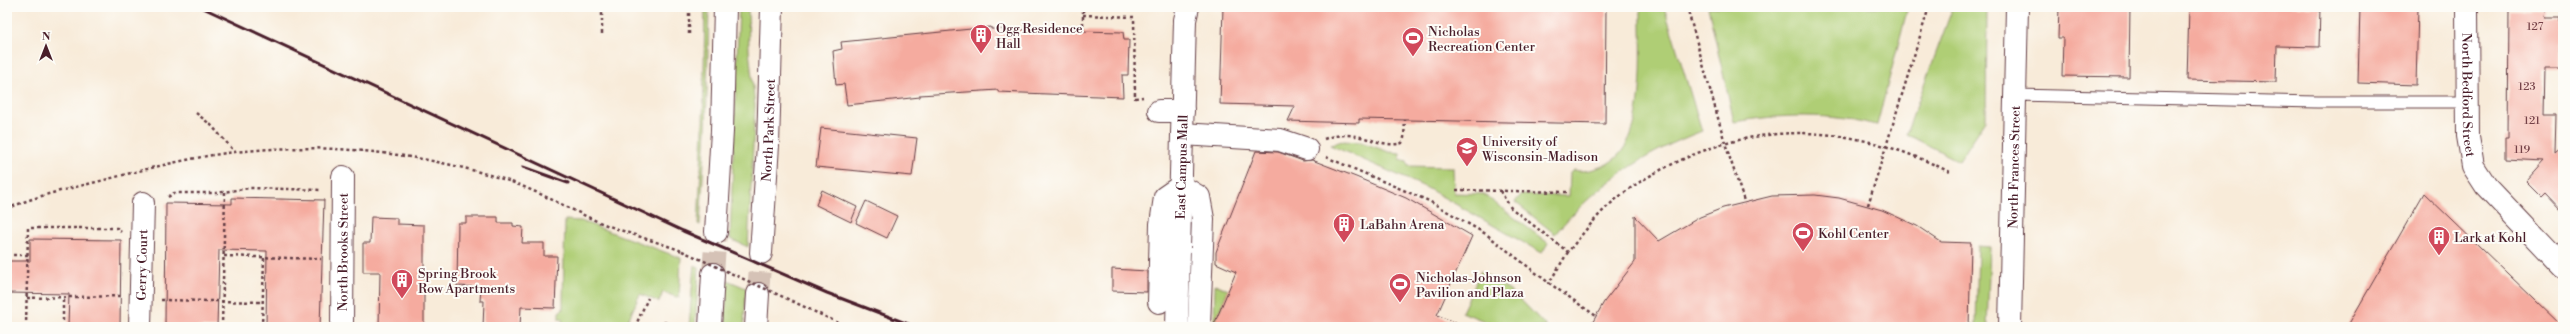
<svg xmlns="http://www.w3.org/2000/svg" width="2570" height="334" viewBox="0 0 2570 334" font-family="'Libre Bodoni',serif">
<rect width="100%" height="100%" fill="#fdfcf7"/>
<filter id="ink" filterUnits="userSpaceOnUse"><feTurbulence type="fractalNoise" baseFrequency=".025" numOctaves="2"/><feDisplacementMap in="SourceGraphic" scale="8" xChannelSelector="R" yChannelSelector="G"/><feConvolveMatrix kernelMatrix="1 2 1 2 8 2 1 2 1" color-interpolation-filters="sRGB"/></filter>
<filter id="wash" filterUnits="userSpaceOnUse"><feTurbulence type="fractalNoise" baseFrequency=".012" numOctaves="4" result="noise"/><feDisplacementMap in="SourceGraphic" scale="16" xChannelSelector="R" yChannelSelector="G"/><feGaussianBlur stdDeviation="0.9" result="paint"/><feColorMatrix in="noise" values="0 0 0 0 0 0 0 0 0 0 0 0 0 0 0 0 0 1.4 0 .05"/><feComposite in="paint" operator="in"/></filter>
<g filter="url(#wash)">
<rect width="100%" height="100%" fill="#f8ebd9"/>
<path fill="#afce75" stroke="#7c7650" d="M705,7H709L706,130L700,225L698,224L703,130Z
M739,7H748L749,50L755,106L748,247L730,239Z
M1641,7H1664L1702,131C1644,153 1595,186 1555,234L1515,202L1521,195L1569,196L1570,173L1572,171C1575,169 1577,171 1580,171C1589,171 1599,168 1607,164C1650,142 1640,49 1641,7Z
M1708,7H1908L1877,125C1829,113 1782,114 1734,122Z
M1953,7H1987L1986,120L1959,161L1906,134Z
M1342,141L1361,142L1389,152L1400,153V159L1407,161L1408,166L1453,167L1454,193L1483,194L1548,243L1542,253L1427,188L1330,145Z
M565,220L581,221L681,258L679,298L663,292L659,302L640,294L625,327H559L563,320L559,319V312L563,309V300Z
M1978,246L1990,247L1987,327H1976Z
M694,265L699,267L695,327H689Z
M1481,271L1517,296L1547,327H1499L1462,312Z
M727,280L746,288L744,327H725Z
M1215,284L1228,290L1214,324Z"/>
<g id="blocks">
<path fill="#f5ab9f" d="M1223,7H1606L1605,124L1359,119V123L1288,121L1295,106L1220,104Z
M2059,7H2130L2129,77L2062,76L2063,38H2058Z
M2189,7H2320L2319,47L2277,46L2276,82L2187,80Z
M2360,7H2418L2416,85L2358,83Z
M2509,9H2546L2545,17H2561L2560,68H2544L2543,114H2556L2555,154L2563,147V211L2546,193L2542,197L2526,181L2544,161L2505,159V138H2508Z
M991,27V29L1123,32L1124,40H1129L1128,75H1122L1123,97L998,92V90L920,95V97L847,105L844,84L836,85L833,51L842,49L841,42Z
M821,128L917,138L912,176L816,167Z
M1256,151L1278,152L1303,161L1312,160L1356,177L1406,198L1472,236L1437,315L1466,327H1213L1236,272L1216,263V252Z
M822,190L857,207L851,222L816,205Z
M2424,193L2563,327H2347Z
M1815,195L1839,198L1882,210L1917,226L1941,242L1971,243L1969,327H1590L1604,302L1635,262V216L1659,241L1700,217L1723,208L1772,196Z
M232,198L324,200L320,327H266L267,251L219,250L217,327H165L166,203L232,204Z
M866,201L897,216L887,238L856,223Z
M371,217L397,218V224L424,225V327H379L380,272H363V243H370Z
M466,217H498V223H513V226L523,227L522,243H544V256H557L555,308L521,307L520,327H483L484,301H480L481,287L457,286L458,223H466Z
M30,239L121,240L120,327H68L69,294L7,293V261H30Z
M1112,269L1147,271V292L1112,291Z"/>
</g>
</g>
<g filter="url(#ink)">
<use href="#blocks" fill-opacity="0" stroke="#643e45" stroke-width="1"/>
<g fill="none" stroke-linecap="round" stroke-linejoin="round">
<path stroke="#d5c2b6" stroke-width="22" stroke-dasharray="22 11" stroke-linecap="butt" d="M713,274L716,232
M758,294L761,253"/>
<g stroke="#643e45" stroke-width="13">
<path id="lane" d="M2015,95L2317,102H2467"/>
</g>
<g stroke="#643e45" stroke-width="24">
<g id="street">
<path id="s1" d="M2467,7L2468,136L2473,166L2486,186L2563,267"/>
<path d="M1159,111H1183"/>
<path d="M1182,134L1280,140L1307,149"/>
<path d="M1181,186L1199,197L1203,219L1199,327"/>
<path d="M1159,302L1161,224L1165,197L1181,186"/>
<path id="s2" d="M140,327L143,203"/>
<path id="s3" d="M342,327L343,177"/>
<path id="s4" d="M1177,327L1185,20L1188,7"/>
<path id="s5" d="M2010,327L2017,7"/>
</g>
</g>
<g stroke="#643e45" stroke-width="24">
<g id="primary">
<path d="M716,232L722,131L725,7"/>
<path id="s6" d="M761,253L768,145L772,7"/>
<path d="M710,327L713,274"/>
<path d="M756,327L758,294"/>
</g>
</g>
<path stroke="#643e45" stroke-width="2.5" stroke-dasharray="3 3" stroke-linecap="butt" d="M689,7V35
M1687,7L1725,143L1744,201
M1083,15L1134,17L1135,98L1143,97
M1083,31V7
M602,34V7
M196,113L211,125L235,152
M1324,139C1359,126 1379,150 1402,143L1404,138L1405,120
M1326,157L1429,201L1486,234L1549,283
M1456,190L1567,192
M1500,191L1511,208L1568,252C1581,236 1593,220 1608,206C1629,187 1653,173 1679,161C1773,117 1862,128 1952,173
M168,197L174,193H216L250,188L322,190
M1868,205L1929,7
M7,209C39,194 74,188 108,179C150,168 192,157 235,152C324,142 417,152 503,179C536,190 567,208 599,222C626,233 655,241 682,251
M1568,252L1549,283L1596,316
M7,255H28
M224,256L321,259
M27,298L120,296
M161,300L263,302
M792,301L847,327
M26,327L28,228H117L121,232
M63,327V298
M222,327L225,192
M262,327L264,257
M635,327L648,298
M661,327L663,322L683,327"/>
<use href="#lane" stroke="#fff" stroke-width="11"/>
<use href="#street" stroke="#fff" stroke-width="22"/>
<use href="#primary" stroke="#fff" stroke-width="22"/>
<path stroke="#4a1f2b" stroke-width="3" d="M201,7L683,231L827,293L916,327
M523,167L568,183"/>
<path stroke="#643e45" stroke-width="2.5" stroke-dasharray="3 3" stroke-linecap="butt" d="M682,251L792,301"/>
</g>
</g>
<defs>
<g id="building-pin" transform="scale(1.15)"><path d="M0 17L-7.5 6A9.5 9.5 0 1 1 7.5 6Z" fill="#d1495b" stroke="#fdfcf7"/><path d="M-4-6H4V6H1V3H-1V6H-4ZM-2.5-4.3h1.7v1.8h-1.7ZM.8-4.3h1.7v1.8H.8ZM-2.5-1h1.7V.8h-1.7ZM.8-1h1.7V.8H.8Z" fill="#fff"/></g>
<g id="stadium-pin" transform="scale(1.15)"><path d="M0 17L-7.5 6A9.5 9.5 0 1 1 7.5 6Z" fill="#d1495b" stroke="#fdfcf7"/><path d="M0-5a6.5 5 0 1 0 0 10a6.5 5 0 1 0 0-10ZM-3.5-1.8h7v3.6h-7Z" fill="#fff"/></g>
<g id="university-pin" transform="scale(1.15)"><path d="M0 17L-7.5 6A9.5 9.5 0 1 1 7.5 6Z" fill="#d1495b" stroke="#fdfcf7"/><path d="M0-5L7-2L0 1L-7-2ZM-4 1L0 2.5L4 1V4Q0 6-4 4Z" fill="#fff"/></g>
</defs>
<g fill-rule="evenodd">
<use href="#building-pin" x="981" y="35"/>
<use href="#stadium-pin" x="1413" y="38"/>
<use href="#university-pin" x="1467" y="148"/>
<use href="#building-pin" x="1344" y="224"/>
<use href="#stadium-pin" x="1803" y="233"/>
<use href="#building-pin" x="2439" y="237"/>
<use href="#building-pin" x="402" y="280"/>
<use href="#stadium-pin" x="1400" y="284"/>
</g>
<g text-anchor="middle" stroke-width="4" stroke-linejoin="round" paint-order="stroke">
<g font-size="11" fill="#754248">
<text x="2535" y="30">127</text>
<text x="2527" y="90">123</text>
<text x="2532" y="124">121</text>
<text x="2522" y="153">119</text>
</g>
<g font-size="13" fill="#4a1f2b" stroke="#fdfcf7" text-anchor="start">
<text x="996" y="33">Ogg Residence<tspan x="996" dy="15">Hall</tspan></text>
<text x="1428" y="36">Nicholas<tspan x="1428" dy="15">Recreation Center</tspan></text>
<text x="1482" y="146">University of<tspan x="1482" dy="15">Wisconsin-Madison</tspan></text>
<text x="1360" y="229">LaBahn Arena</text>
<text x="1818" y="238">Kohl Center</text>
<text x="2454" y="242">Lark at Kohl</text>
<text x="418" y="278">Spring Brook<tspan x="418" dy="15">Row Apartments</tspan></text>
<text x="1416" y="282">Nicholas-Johnson<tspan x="1416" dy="15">Pavilion and Plaza</tspan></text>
</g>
<g font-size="13" fill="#4a1f2b" stroke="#fdfcf7">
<text dy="5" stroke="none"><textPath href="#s1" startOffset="88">North Bedford Street</textPath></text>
<text dy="5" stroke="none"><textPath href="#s6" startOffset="123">North Park Street</textPath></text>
<text dy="5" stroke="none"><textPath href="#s4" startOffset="160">East Campus Mall</textPath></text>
<text dy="5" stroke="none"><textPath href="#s5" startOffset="160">North Frances Street</textPath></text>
<text dy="5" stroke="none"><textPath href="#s3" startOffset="75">North Brooks Street</textPath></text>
<text dy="5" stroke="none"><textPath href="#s2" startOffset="62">Gerry Court</textPath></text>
</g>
</g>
<rect width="2570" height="334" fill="none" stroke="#fdfcf7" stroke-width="24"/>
<g transform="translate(46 46)" stroke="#fdfcf7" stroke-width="3" paint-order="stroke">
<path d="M0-3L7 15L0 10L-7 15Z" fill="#4a1f2b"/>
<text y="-6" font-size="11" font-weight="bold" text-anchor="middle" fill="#4a1f2b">N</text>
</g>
</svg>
